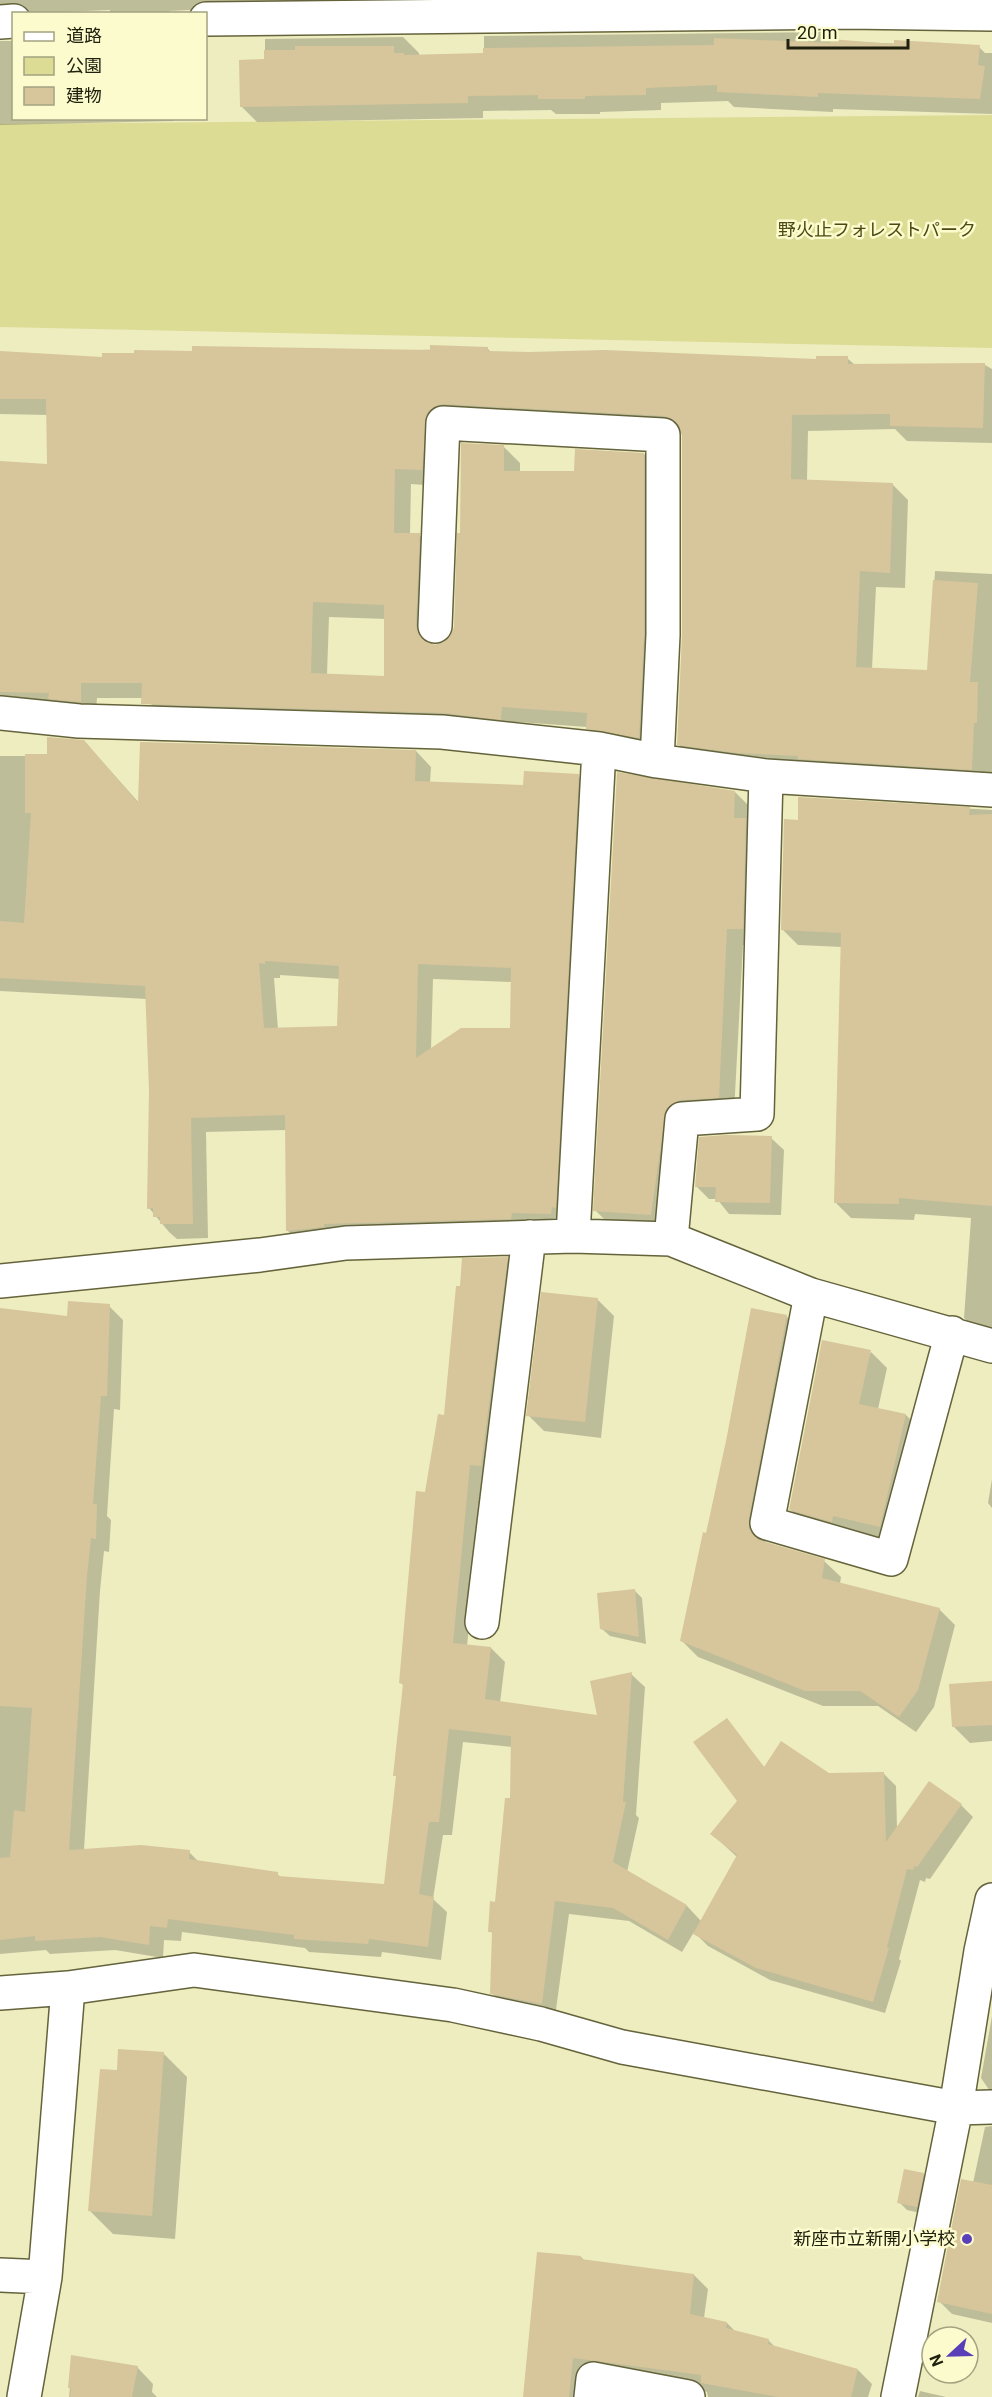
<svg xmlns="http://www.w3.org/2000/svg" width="992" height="2397" viewBox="0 0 992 2397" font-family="Roboto,'Noto Sans JP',sans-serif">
<rect width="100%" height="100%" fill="#eeedc0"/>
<path fill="#dddc95" d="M992,115V348L0,327V124Z"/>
<path fill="#0003" fill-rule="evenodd" d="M0,0H840L272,6L169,11V14H110V10L14,14L0,24Z
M825,32L833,41L979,47L985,53H992V114L833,109V112L734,107L728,101L661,103V110L600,112V114H556L551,110L483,111V118L257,122L241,106L265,61V39L403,37L419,53V56L484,55V36Z
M0,41H14V118H174V121L0,125Z
M487,348L492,353L818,360L847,358L855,365H985L992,369V443L907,441L895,429L808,431L807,481L892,484L908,500L905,588L876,587L872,669L929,672L935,571L992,574V785L694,760L678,744L683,635V434L460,420L438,486L411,484L410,535H419L435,551L432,645L445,644L452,637L455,627L462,535L504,447L520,463V472L575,473L644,454L660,470L655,753L603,744L587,727L518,722L517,735L159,712L145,698H97L96,710L0,706V463L48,465V415L0,414V353L104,359ZM329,617L386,619V677L327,675Z
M85,742L140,804L416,751L431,767L430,783L525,787L578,776L593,791L570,1222L302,1245L287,1230L286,1130L206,1132L208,1238L177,1239L169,1232L149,1208L150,1090L147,999L0,991V756H48ZM280,975L340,979L338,1028L278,1029L274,978H280ZM433,979L512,982L511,1030L431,1050Z
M735,792L751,808L759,945H743L734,1113L697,1116L667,1231L611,1226L595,1210Z
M799,798L992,810V1335L980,1333L964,1318L971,1218L915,1214L914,1220L851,1218L835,1202L842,947L798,945L782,929L799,821Z
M771,1138L784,1150L781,1215L729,1214L717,1199H709L696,1186Z
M507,1258L521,1272L484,1478L467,1646L491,1648L505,1662L500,1703L599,1717L631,1674L645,1687L636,1815L639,1818L627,1872L687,1906L702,1922L737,1857L712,1834L739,1801L726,1720L765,1768L828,1774H884L896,1786L897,1829L961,1805L973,1817L930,1879L926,1878L925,1882L920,1880L899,1959L901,1961L885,2013L770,1980L708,1946L694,1932L682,1952L629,1921L569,1914L555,2017L506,2007L492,1993L494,1935L490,1931L497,1904L511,1800L512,1747L463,1742L452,1835H443L433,1899L447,1912L441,1960L382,1952L381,1957L309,1952L305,1948L182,1932L181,1941L164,1940L163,1958L115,1950L50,1954L46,1950L0,1954V1310L69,1318L109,1306L123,1320L120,1410L114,1409L107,1516L111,1520L109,1552L104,1551L100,1591L84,1850L189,1852L199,1862L277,1874L281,1877L385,1885L398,1778L395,1775L404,1686L401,1683L427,1493L446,1417L461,1288Z
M597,1299L614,1316L601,1438L544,1431L528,1415Z
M786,1316L802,1332L764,1537L766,1544L824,1561L841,1577L840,1584L939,1609L955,1625L934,1707L916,1732L878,1706H823L698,1657L682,1641L707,1534Z
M871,1352L887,1368L878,1409L906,1415L922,1431L896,1542L807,1526L790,1509Z
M992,1479V1508L988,1503Z
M634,1590L642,1598L646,1644L610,1636L601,1628Z
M992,1682V1741L970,1743L953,1726Z
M992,2016V2094L981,2078Z
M164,2054L187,2077L175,2239L113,2234L90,2211Z
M992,2126V2323L952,2314L939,2301L973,2183L985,2127Z
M923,2174L931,2182L925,2214L907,2210L899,2202Z
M581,2257L585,2261L694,2275L708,2289L704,2318L727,2323L736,2332L768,2340L776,2348L858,2370L872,2384L868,2397H708L707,2392L611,2374L588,2397H525Z
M73,2357L137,2367L153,2384L152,2392L157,2397H69Z
M920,2391L946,2397H918Z"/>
<path fill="#d7c59c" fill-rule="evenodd" d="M714,38L830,43V39L894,44V40L980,45L978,65L985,66L980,99L818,93V97L717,92V85L646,88V95L585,96V99H538V95L468,96V103L240,107L239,60L264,59V50H295V46H394V53H404V55L483,53V48L714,45Z
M430,345L488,347V351L529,352L605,350L816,359V356H848V364L985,363L983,428L890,426V414L792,415L791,479L893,483L890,573L860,571L856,667L927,670L933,580L978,583L970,682H978L977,723H974L972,770L798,759V756L737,753L677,745L682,635V435L679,425L672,419L664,416L443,404L434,407L427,413L422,470L395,469L394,533H420L416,626L419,635L425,641L435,645L444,642L450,636L454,627L457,533H460L461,443L504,445V471H574L575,449L644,453V635L639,738L586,729L587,713L502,707L501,720L443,713L141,704L142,683H81V702L48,699L49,693L0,692V461L47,464L46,399H0V351L102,357V353H134V350L192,351V346L430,350ZM313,602L384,605V676L311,673Z
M47,737L84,740L138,803L140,742L416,750L415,781L523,785L524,771L579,774L556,1208L552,1207L551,1214L512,1213L511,1219L324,1224V1227L286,1231L285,1115L191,1118L193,1224H160V1217H153V1208L147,1209L149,1090L145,986L0,978V921L24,923L31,813H25V754H47ZM265,961L339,966L337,1026L264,1028L259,963L265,964ZM418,964L511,968L510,1028H461L416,1058Z
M617,772L735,791L734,818H746L743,929H727L719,1098L680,1100L666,1109L651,1215L593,1211Z
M798,797L970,807L969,815L992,814V1206L899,1198V1204L834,1203L841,933L781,930L784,819L798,820Z
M726,1135L772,1136L770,1203L715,1202L716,1187H695L699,1137Z
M508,1257L481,1466L470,1465L453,1643L491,1647L485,1699L597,1715L590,1681L632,1672L623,1802H626L613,1862L687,1905L668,1940L613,1908L555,1901L542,2004L490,1994L492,1932H488L490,1901L495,1902L505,1798H510L511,1736L449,1729L439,1822H429L419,1894L434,1897L428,1947L369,1939L368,1944L294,1939V1935L168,1919L167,1928L150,1926L149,1945L100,1937L35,1941V1936L0,1940V1858L10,1857L14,1810L25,1812L32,1708L0,1706V1308L67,1316L68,1301L110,1304L107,1396H101L93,1504H97L96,1539L91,1538L87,1576L69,1850L141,1845L190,1850L189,1859L278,1872V1876L384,1884L396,1776H393L403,1684L399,1683L416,1491L425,1492L438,1414L444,1415L456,1286H460L462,1258Z
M541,1292L598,1298L585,1422L526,1416Z
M751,1308L787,1315L749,1519V1529L762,1541L825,1559L822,1578L940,1608L918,1690L899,1717L860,1691H805L680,1641L703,1532L706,1533L726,1441Z
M822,1340L871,1350L859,1404L906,1414L880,1527L833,1516L832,1522L789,1510Z
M635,1589L639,1637L600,1629L597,1593Z
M992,1681V1725L952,1727L949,1684Z
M727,1718L764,1767L781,1741L829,1773L884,1772L886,1842L929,1781L962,1804L917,1867L914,1866L913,1870L907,1869L887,1947L889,1948L873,2002L756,1968L693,1934L737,1855L710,1834L737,1801L693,1742Z
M118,2049L164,2052L152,2216L88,2211L100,2069L117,2070Z
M904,2169L924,2173L917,2207L897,2203Z
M961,2179L992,2185V2314L937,2302Z
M537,2252L581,2256V2259L694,2274L690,2314L727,2322L726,2328L769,2339L768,2344L858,2369L851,2397H778L701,2383V2375L573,2358L569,2397H523Z
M71,2355L138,2366L132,2397H70L71,2388H68Z"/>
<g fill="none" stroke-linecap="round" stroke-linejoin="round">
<g stroke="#64633b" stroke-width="36">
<path id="minor" d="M847,12L992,14
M206,19L847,12V0
M0,22L14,21
M435,626L443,423L663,435V635L657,761
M0,713L79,721L442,732L599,749L657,761L766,776L992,790
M573,1236L599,749
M671,1239L682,1119L757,1114L766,776
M0,1281L260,1255L346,1243L573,1236L671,1239L811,1295L992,1346
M811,1295L767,1523L891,1559L952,1333
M482,1622L529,1237
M0,1993L68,1988L194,1970L453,2005L541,2024L622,2047L956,2108L992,2107
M0,2275L45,2277
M24,2397L45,2277L68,1988
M591,2397L593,2379L688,2397
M898,2397L956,2108L981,1951L992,1900"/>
</g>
<use href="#minor" stroke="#fff" stroke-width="33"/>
</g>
<circle fill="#5a40b8" stroke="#fbfbcd" stroke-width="2" cx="967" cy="2239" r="6"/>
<g text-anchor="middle" stroke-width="5" stroke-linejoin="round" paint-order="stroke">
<g font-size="18" fill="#4c4a12" stroke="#fbfbcd">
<text x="877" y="236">野火止フォレストパーク</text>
</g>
<g font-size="18" fill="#20200f" stroke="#fbfbcd" text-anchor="end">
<text x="955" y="2245">新座市立新開小学校</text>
</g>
</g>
<rect x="12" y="12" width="195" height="108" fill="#fbfbcd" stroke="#a3a381" stroke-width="1.5"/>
<rect x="24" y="32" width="30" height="9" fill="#ffffff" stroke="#a3a381" stroke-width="1.5"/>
<text x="66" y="42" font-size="18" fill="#20200f">道路</text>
<rect x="24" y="57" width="30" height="18" fill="#dddc95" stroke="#a3a381" stroke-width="1.5"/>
<text x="66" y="72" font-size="18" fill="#20200f">公園</text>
<rect x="24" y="87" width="30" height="18" fill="#d7c59c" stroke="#a3a381" stroke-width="1.5"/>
<text x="66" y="102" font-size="18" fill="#20200f">建物</text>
<g transform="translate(950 2355) rotate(248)"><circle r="28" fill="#fbfbcd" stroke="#a3a381" stroke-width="1.5"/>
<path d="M0-4.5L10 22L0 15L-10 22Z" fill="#5a40b8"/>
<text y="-9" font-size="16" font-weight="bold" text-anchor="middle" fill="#20200f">N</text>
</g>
<path d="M788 39v9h120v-9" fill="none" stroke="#20200f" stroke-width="3"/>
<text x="797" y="39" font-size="18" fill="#20200f" stroke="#fbfbcd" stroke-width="4.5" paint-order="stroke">20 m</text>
</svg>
